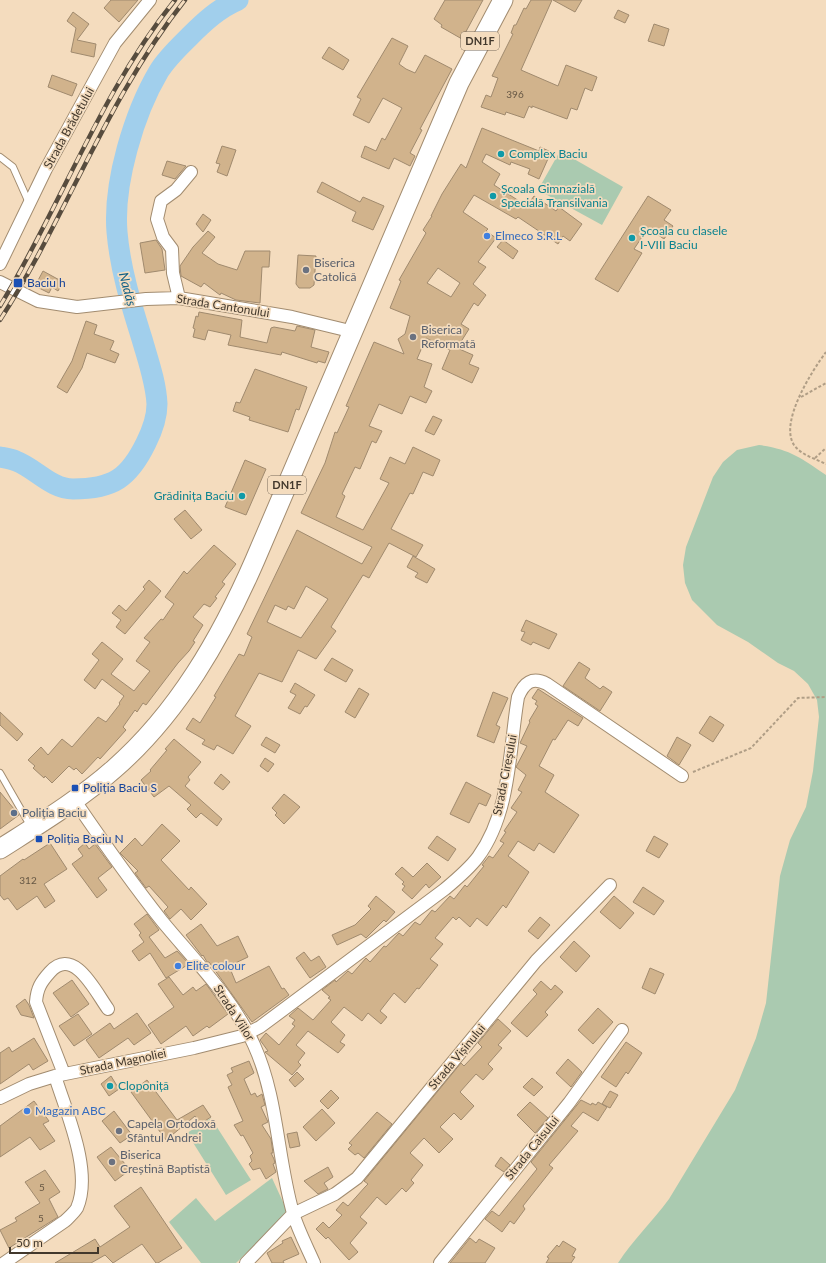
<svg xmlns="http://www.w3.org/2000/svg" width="826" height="1263" viewBox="0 0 826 1263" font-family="Lato,sans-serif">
<rect width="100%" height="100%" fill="#f4dcbe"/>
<path fill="#aacab0" d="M560,151L623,187L602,225L538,190Z
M759,445C790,449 801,458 826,475V1263H618C633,1240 652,1222 669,1199L735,1090L756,1038L766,1003L780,876L790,840L806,807L813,771L819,717L817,700L808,684L794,671L778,663L748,642L717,625L692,600L685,583L683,565L686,547L713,477L723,462L737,450Z
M211,1118L251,1180L226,1195L187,1133Z
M272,1178L288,1213L236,1263H201L169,1222L196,1198L215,1221Z"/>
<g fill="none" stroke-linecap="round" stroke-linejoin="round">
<path stroke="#a1cfec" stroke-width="21" d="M0,457C5,458 11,459 16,461C35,468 51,489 73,489C113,489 129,478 146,443C152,431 157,417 157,404C156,382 148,360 142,339C131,304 120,268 117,232C113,183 134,113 159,71C167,58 179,47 190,36C204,22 219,8 238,0"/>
</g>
<path fill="#d1b38c" stroke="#a08a6e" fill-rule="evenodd" d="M111,0H138L119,22L104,8Z
M445,0H483L462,39L441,27L442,25L434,19Z
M531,0H552L521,70L558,86L566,65L597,77L592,91L585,88L577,110L571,108L567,119L532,106V108L529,106L524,118L506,112L505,115L481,107L486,95L491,97L498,78L492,76L513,34L511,33L514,25H516L524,8L526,9Z
M553,0H582L575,12Z
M618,10L629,15L625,23L614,18Z
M73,12L89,24L77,40L96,44L94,57L71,52L76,28L67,21Z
M654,24L669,29L664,46L648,41Z
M392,38L408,46L399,64L406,69L415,73L425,55L452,69L420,129L422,130L410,153L415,156L410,166L394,158L389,169L361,157L365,146L376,151L382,138L385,140L402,108L383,98L369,123L353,115L361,99L357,97Z
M329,47L349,60L343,70L322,58Z
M52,75L77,84L72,96L48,87Z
M482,128L539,151L540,147L551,152L539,179L528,174L530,169L511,162L510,165L486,154L482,162L500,174L494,185L527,206L534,196L556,211L559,207L582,224L570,241L563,236L558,244L518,217L516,219L474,195L463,212L488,229L486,231L496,238L478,262L486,267L473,284L486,295L478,306L474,303L461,324L469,329L457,348L473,355L469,364L479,368L472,383L442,369L450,350L426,338L417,359L432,364L424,387L432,391L426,403L410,396L402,414L379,404L369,426L382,431L376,443L372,441L360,469L355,467L342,494L345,496L336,517L363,530L389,483L380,479L390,457L405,464L413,447L440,460L433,476L423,472L413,494L410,493L391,529L423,545L416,557L389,543L369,578L363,575L331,627L336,631L316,659L298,650L282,682L259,673L235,716L251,726L233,754L217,745L214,750L202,744L205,740L186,729L193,718L200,723L216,697L214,696L239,654L244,656L252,637L247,634L297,530L362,564L372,547L301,513L325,463L335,432L337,433L349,407L346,406L374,342L404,354L398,339L405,334L410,316L390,308L401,281L399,280L426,233L423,230L432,216H431L442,194L461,164L466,168ZM438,268L460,283L451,297L427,283ZM306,586L328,599L301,638L267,622L275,605L286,610L288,606L294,609Z
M222,146L236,150L227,176L217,172L220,164L216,163Z
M167,161L186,166L175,179L162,175Z
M322,182L360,202L363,197L384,206L373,230L352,221L356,212L317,192Z
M648,196L671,210L664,220L673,226L664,239L648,228L634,249L642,253L618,292L595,279Z
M203,214L211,220L203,232L196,224Z
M208,231L215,237L202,253L218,264L237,270L245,251H270L269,267H262L260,303L236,300L221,293L220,295L204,283L201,287L181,276L180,266L193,247Z
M156,240L162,249L165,270L145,273L140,243Z
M503,240L518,251L513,259L497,247Z
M298,255L316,256L314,285L310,288H299L296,284Z
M43,271L63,282L58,291L52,287L49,293L35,286Z
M199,312L242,320L240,337L267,343L271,328L274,327L295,331L297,326L315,330L311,347L329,352L325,363L318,361L317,363L282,352L281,355L228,345L231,335L208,330L205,340L193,337L195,329L193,328L196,316L198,317Z
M86,321L97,325L94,334L114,341L110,350L119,354L115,363L87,353L82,368L67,393L57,387L72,361Z
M255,369L307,387L299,410L296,409L288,432L249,420L250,417L233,411L236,402L240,403Z
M433,416L442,420L434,435L425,431Z
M245,460L266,469L246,515L225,507Z
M185,510L202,530L191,539L174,519Z
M214,545L236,564L222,582L225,584L215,597L217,598L210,607L204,604L193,617L203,625L193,641L195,642L189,651L178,663L146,705L143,703L137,712L135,710L123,727L126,730L100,759L98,757L82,774L76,768L74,770L69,766L52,783L45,776L44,778L33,768L35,766L28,760L41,747L48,755L62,739L72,747L98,717L106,722L120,704L119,703L124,696L102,679L95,689L84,680L99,660L92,654L102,642L123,659L111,674L134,691L150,671L136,661L150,642L144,638L161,619L163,620L174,604L165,597L184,571L187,574Z
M413,556L435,569L427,583L415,577L418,573L407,567Z
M149,580L161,591L125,634L116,627L121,620L112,613L119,605L126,611L145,589L143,587Z
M526,620L557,634L549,649L533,642L531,645L521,640L525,632L521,631Z
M332,658L353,670L346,682L324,670Z
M579,662L590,669L585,678L600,689L603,686L612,692L600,711L563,686Z
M295,683L315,695L307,707L305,706L300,714L288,708L296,695L290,692Z
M359,688L369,694L355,718L345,712Z
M538,689L583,718L578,726L568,720L555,740L553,739L539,766L554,775L545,792L579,815L554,853L539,843L534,851L518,841L508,856L529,872L506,908L503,905L487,926L477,918L470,927L459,917L456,920L453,917L435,938L443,944L430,959L438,965L419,989L417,988L405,1003L394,993L380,1011L387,1017L381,1024L368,1013L362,1021L344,1007L331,1022L345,1035L340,1042L345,1045L338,1053L308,1031L296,1045L305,1053L298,1062L301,1065L292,1075L265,1052L268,1051L260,1040L266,1033L279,1045L295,1026L292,1024L295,1020L289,1016L298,1008L313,1020L331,1000L328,998L330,997L322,990L335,980L336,982L348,971L352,974L366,958L370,962L384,946L386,947L399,933L403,936L415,922L420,925L432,910L435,912L450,896L454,899L465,885L467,887L484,866L482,865L489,856L493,858L504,843L500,841L506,832L504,831L517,812L511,808L522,792L518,790L526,775L516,767L527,746L520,743L530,722L529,721L538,706L535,704L537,701L532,698Z
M493,692L508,698L496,725L500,727L494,743L477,736Z
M0,712L23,734L17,741L0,725Z
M710,716L724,725L713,742L699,733Z
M266,737L280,745L275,753L261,745Z
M677,737L691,745L679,765L667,756Z
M174,739L201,762L188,777L190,780L185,786L222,819L217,826L201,813L196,818L187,809L191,805L169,786L154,797L141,780L151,771L150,770L167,750L165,749Z
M265,758L274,764L268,772L260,766Z
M221,774L230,782L223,790L214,783Z
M466,782L491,795L486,806L479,803L469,823L450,814Z
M0,792L19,815L0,829Z
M284,794L300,807L284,824L275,815L277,813L272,808Z
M162,824L180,841L161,860L189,890L191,887L207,904L191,920L181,909L170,919L164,911L168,907L149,886L146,888L135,873L138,871L120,853L135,838L142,846Z
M437,836L456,849L448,861L428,848Z
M654,836L668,844L659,858L646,851Z
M50,843L67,869L44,884L55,901L45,908L37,896L17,910L8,898L4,900L0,895V876L23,859L24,860Z
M85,843L89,849L95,844L112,867L98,878L107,890L97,898L72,864L83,856L78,849Z
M427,863L441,877L429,888L426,884L412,899L402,890L405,886L402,884L404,882L395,874L402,867L413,877Z
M643,887L664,901L654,915L633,902Z
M376,896L395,912L386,922L384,920L366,938L361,934L337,945L332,935L355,925L371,909L368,906Z
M614,896L634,913L620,929L600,912Z
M147,914L159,930L149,937L165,958L177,951L189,964L166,978L150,953L139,961L132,951L144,942L139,935L141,933L134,924Z
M540,917L550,925L538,939L528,931Z
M201,924L217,946L238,936L248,957L229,966L236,983L269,966L282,989L284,988L289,995L252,1022L209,962H207L203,955L202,956L186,935Z
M574,941L590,956L576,972L560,957Z
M304,952L311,961L319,956L326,967L310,978L296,958Z
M650,968L664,974L655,994L642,988Z
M169,977L183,995L193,987L196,991L206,984L228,1014L209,1028L207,1026L193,1036L186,1026L161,1044L148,1025L174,1007L158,984Z
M72,980L89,1004L71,1017L53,993Z
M541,981L551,990L555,985L563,992L545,1012L548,1015L527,1037L511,1023L537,994L533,990Z
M25,999L29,1005L34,1018L21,1015L16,1006Z
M598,1008L613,1022L593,1044L578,1030Z
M137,1013L151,1033L134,1045L128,1038L99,1058L86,1040L110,1023L114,1029Z
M78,1014L92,1034L74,1046L59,1026Z
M498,1019L511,1031L498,1045L502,1048L488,1064L493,1069L483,1080L476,1074L460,1092L474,1106L461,1120L454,1113L440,1127L453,1139L439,1153L424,1138L410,1153L423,1165L411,1180L414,1183L406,1192L402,1188L386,1205L377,1197L360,1217L367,1223L350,1243L358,1252L349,1260L328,1237L326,1239L316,1229L323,1222L329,1228L342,1215L336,1210L343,1202L348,1206L365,1187L368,1184L364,1181L461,1063L464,1066L482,1047L478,1043Z
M34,1038L48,1061L33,1070L29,1064L0,1084V1053L9,1047L12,1052Z
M626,1042L642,1053L628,1074L626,1072L616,1087L601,1077Z
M568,1059L582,1072L571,1087L556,1073Z
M249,1061L254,1073L244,1079L251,1095L255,1093L257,1097L262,1094L265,1105L261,1107L268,1122L262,1125L271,1139L273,1153H271L274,1159L275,1163L273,1164L276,1172L266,1179L260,1168L253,1170L249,1164L252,1161L250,1156L253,1153L243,1135L241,1136L234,1125L243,1121L228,1087L232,1085L227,1075L233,1072L231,1068Z
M297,1072L304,1079L295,1087L289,1080Z
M111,1076L119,1089L109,1096L101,1084Z
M532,1078L543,1087L534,1096L523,1087Z
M147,1080L177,1120L203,1105L211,1117L200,1124L195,1116L166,1140L131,1092Z
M331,1090L339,1098L328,1109L320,1101Z
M610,1091L618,1095L610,1108L602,1104Z
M581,1100L591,1105L592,1103L596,1105L598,1102L607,1107L598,1121L583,1112L571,1126L578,1131L549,1165L553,1168L523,1206L525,1209L514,1224L510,1221L502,1232L485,1219L492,1211L499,1216L537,1169L531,1162Z
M34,1101L49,1121L43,1124L55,1141L40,1150L30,1137L0,1157V1126Z
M530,1102L548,1118L535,1133L517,1115Z
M322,1109L335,1123L316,1141L303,1127Z
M114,1111L132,1135L120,1143L102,1121Z
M377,1112L392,1124L364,1158L358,1153L355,1155L348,1149L352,1145L349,1143Z
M297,1132L300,1146L290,1148L287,1134Z
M111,1147L130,1170L115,1181L97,1157Z
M501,1157L510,1165L504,1172L495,1166Z
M328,1167L333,1177L324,1183L328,1189L318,1194L304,1181Z
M45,1170L60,1192L49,1199L58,1217L9,1248L0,1230L17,1221L15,1218L40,1203L25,1182Z
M141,1187L182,1248L158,1263H156L142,1244L113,1263L105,1255L91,1263H55L95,1239L100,1247L130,1227L114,1206Z
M291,1237L299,1254L283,1261L284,1263H272L267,1253L283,1243L282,1241Z
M470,1238L476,1243L479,1239L495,1248L485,1263H450Z
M563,1241L576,1249L572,1256L575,1257L571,1263H546L549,1258L547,1257L557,1245L559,1247Z"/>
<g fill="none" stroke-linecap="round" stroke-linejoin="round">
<g stroke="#a28c70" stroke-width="8">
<path id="service" d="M0,157L13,167L29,203
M0,773L31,827"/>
</g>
<g stroke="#a28c70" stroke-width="14">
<path id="minor" d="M0,264L46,169L115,43L150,0
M0,282L38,301L77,307L146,299L179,298L292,317L354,332
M179,298L173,273L172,249L163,237L157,219L161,201L176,190L191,172
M75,801C103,842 131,882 162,921C194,960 233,998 254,1045C278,1098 277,1157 293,1213C298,1230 307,1247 314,1263
M64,1074L36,1002C37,988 41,982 50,972C74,946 95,991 108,1009
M0,1098L29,1084L55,1076L194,1048L242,1036L260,1027L445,889C457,879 469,869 478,857C511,812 509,750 518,697C524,683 532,676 547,684L682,776
M4,1263L65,1221C69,1217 74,1213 77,1208C93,1171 66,1112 55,1076
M246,1263L293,1214L335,1194L357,1178L536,961L610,885
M440,1263L569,1103L622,1030"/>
</g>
<g stroke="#a28c70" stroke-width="21">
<path id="primary" d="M0,849C39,824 79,800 114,769C178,713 221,638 255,560L459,83L503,0"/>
</g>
<path stroke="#b09e86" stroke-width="2" stroke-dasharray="3 2" stroke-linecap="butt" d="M826,352C812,371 779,422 794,445C801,455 816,459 826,464
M801,397L826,383
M815,458L826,448
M693,772L751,748L798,698L826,697"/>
<use href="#service" stroke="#fff" stroke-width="6"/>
<use href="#minor" stroke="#fff" stroke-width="12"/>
<use href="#primary" stroke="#fff" stroke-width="19"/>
<g stroke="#574c3e" stroke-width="4.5">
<path id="rail" d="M0,306C61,206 101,91 175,0
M0,320C67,216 107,98 185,0"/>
</g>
<use href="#rail" stroke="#f4dcbe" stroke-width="3" stroke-dasharray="9" stroke-linecap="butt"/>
</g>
<g fill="#0f9aa8" stroke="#f4dcbe" stroke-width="1.5">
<circle cx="501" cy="154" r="4"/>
<circle cx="493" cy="196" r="4"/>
<circle cx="632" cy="238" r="4"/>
<circle cx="242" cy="496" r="4"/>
<circle cx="110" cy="1086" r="4"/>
</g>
<g fill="#3f7fe0" stroke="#f4dcbe" stroke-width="1.5">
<circle cx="487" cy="236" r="4"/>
<circle cx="178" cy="966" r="4"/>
<circle cx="27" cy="1111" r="4"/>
</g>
<g fill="#6b7280" stroke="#f4dcbe" stroke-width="1.5">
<circle cx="306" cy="270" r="4"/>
<circle cx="413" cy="337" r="4"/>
<circle cx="119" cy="1131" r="4"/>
<circle cx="112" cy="1162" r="4"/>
</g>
<g fill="#1a4fb4" stroke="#f4dcbe" stroke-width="1.5">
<rect x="13" y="278" width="10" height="10" rx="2"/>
<rect x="71" y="784" width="8" height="8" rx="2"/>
<rect x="35" y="835" width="8" height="8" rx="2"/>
</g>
<circle fill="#5c6f8a" stroke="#f4dcbe" stroke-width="1.5" cx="14" cy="813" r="4"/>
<g text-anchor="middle" stroke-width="3.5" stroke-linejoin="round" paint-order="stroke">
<g font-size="10" fill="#665744">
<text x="515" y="98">396</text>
<text x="28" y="884">312</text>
<text x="42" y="1191">5</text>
<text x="41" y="1222">5</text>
</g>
<g fill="#f4dcbe" stroke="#776958" stroke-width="1">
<rect x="461" y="32" width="38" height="18" rx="3"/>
<rect x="268" y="476" width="38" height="18" rx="3"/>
</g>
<g font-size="11" font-weight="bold" fill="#42382c">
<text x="480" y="45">DN1F</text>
<text x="287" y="489">DN1F</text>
</g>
<g font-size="12" fill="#42382c" stroke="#f4dcbe">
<text transform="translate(69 128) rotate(-61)" y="4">Strada Brădetului</text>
<text transform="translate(223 306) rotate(9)" y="4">Strada Cantonului</text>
<text transform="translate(505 775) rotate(-79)" y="4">Strada Cireșului</text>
<text transform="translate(234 1013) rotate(57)" y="4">Strada Viilor</text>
<text transform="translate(457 1057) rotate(-50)" y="4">Strada Vișinului</text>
<text transform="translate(123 1062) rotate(-12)" y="4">Strada Magnoliei</text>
<text transform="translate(532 1148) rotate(-51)" y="4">Strada Caisului</text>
</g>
<g font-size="12" fill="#0d838f" stroke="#f4dcbe" text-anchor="start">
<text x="509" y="158">Complex Baciu</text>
<text x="501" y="193">Școala Gimnazială<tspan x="501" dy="14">Specială Transilvania</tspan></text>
<text x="640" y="235">Școala cu clasele<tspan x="640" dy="14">I-VIII Baciu</tspan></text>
<text x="234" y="500" text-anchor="end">Grădinița Baciu</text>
<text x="118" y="1090">Cloponiță</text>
</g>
<g font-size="12" fill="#366cbe" stroke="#f4dcbe" text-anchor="start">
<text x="495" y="240">Elmeco S.R.L</text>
<text x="186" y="970">Elite colour</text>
<text x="35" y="1115">Magazin ABC</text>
</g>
<g font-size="12" fill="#5b616d" stroke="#f4dcbe" text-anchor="start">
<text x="314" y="267">Biserica<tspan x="314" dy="14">Catolică</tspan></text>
<text x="421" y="334">Biserica<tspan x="421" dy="14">Reformată</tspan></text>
<text x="127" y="1128">Capela Ortodoxă<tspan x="127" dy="14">Sfântul Andrei</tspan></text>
<text x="120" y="1159">Biserica<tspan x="120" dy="14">Creștină Baptistă</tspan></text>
</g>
<g font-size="12" fill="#164399" stroke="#f4dcbe" text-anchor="start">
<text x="27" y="287">Baciu h</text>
<text x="83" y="792">Poliția Baciu S</text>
<text x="47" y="843">Poliția Baciu N</text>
</g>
<g font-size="12" fill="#4e5e75" stroke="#f4dcbe" text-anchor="start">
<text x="22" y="817">Poliția Baciu</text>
</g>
<g font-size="13" font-style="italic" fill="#105f85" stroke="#f4dcbe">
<text transform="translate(128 289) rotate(75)" y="5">Nadăș</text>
</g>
</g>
<path d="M10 1247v6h88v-6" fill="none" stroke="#42382c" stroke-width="2"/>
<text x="16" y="1247" font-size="12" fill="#42382c" stroke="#f4dcbe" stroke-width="3" paint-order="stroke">50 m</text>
</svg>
